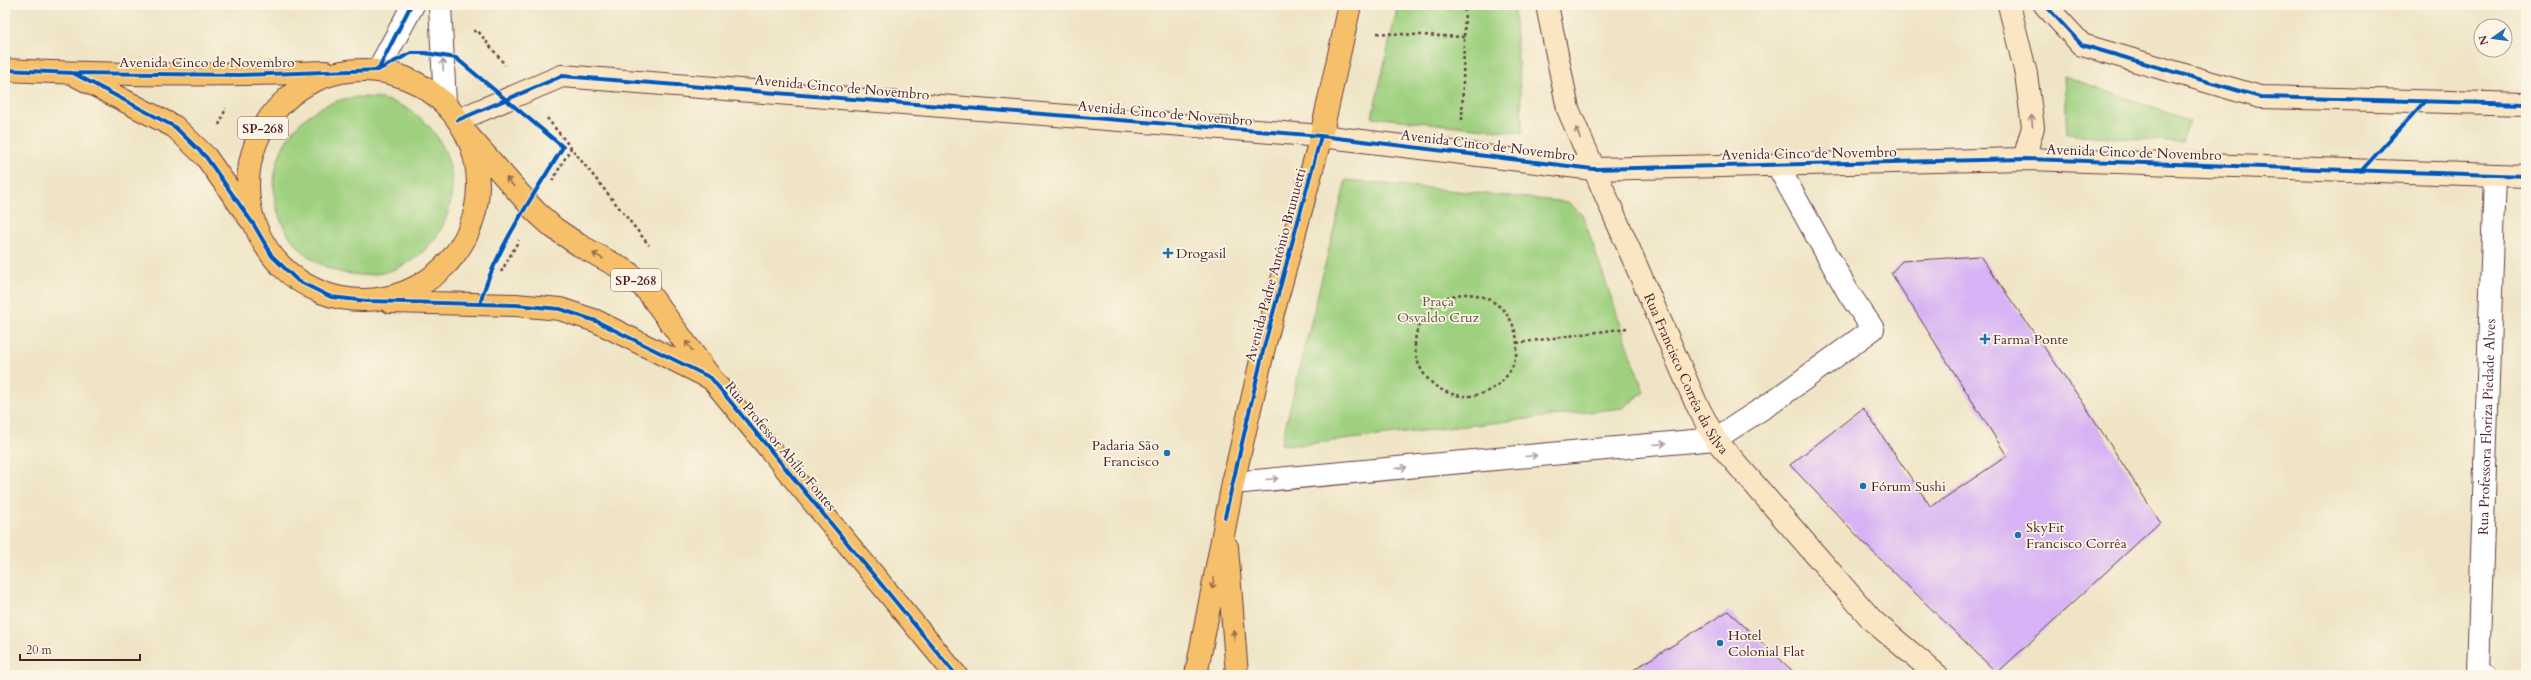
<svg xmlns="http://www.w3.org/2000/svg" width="2531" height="680" viewBox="0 0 2531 680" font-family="Cardo,serif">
<rect width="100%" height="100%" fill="#fcf5e5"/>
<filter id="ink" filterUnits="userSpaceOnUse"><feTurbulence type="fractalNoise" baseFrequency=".025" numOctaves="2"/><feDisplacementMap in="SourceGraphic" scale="8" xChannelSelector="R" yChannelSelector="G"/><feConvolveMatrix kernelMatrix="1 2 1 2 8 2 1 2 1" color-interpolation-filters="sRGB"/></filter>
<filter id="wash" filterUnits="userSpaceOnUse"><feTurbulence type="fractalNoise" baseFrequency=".012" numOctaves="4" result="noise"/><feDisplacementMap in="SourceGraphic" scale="16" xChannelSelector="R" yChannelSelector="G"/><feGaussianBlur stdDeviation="0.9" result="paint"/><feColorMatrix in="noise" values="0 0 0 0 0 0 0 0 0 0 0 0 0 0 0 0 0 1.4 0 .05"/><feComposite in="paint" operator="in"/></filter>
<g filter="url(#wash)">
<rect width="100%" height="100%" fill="#efe4c5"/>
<path fill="#9fd07f" stroke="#747855" d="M1398,5H1514L1523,133L1372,117Z
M2064,76L2190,121L2182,142L2067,134Z
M274 186a89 89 0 1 1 178 0a89 89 0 1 1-178 0Z
M1346,180L1568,202L1583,216L1644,392L1623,408L1299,445L1281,444Z"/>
<g id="blocks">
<path fill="#d7b2f4" d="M1980,256L2084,404L2160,522L1997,673L1869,548L1790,465L1863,408L1931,507L2007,456L1891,273L1902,261Z
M1728,611L1797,675H1625Z"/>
</g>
</g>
<g filter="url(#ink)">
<use href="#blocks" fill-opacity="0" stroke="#633d42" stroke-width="1"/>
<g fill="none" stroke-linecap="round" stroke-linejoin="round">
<g stroke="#633d42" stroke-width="24">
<path id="lane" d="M1715,439L1771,403L1873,329L1848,292L1777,165"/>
</g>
<g stroke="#633d42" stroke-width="24">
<g id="street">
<path d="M440,5L445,104"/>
<path d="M378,70L413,5"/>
<path d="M1233,483L1715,439"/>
<path id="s1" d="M2484,675L2478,672L2495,175"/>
</g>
</g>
<g stroke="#633d42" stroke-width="24">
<g id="secondary">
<path id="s2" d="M1547,5L1568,109L1696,403L1715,439L1873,621L1937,675"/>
<path d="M2009,5L2026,74L2033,127L2024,159"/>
<path d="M2045,5L2082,45L2260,97L2526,104"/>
<path d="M458,120L562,76L1321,136L1593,169L2024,159L2526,176"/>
</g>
</g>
<g stroke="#633d42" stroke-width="24">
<path id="primary" d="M5,70C112,75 219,76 326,72
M248 185a115 115 0 1 1 230 0a115 115 0 1 1-230 0Z
M77,76L175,127L206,157L250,219
M465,132L535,211L554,228L579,245L628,272L648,292L711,378L956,675
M390,302L516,305L560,309L596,321L710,378
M1227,547L1237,675
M1196,675L1233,483L1265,343L1321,136L1350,5"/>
</g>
<path stroke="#633d42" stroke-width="2.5" stroke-dasharray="3 3" stroke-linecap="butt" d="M473,31H478L505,65
M1377,33L1464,37
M547,118L649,245
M1462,120L1465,5
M219,125L226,108
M552,181L571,148
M501,272L519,240
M1415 345a51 51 0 1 1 102 0a51 51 0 1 1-102 0Z
M1517,343L1627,328"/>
<use href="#lane" stroke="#fff" stroke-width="22"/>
<use href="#street" stroke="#fff" stroke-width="22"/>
<use href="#secondary" stroke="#fbe6c4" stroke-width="22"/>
<use href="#primary" stroke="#f6c06b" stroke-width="22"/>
<g stroke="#fcf5e5" stroke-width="6">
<path id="cycleway" d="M2045,5L2082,45L2260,97L2526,104
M5,70L73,73L240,75L378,70L411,53H425L456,58L563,147C535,193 493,253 480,304
M378,70L411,5
M73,73L175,127L206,157L254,225L272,256L298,281L331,297L367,301L516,305L560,309L596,321L711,378L956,675
M458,120L562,76L1321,136L1593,169L2024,159L2526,176
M2361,171L2425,101
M1225,517L1265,343L1321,136"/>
</g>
<use href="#cycleway" stroke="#0057b8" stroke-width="4"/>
</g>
<defs><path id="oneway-shaft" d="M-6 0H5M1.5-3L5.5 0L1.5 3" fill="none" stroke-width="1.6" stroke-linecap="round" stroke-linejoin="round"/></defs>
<g stroke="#ae9aa0">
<use href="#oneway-shaft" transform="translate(443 65) rotate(-93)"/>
<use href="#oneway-shaft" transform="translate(1660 444) rotate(-5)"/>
<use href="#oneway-shaft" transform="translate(1531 456) rotate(-5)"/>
<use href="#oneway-shaft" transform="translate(1401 468) rotate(-5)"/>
<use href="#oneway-shaft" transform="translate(1272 479) rotate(-5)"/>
</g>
<g stroke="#a28278">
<use href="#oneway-shaft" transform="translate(2032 121) rotate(-95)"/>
<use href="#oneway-shaft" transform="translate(1578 133) rotate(-112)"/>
</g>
<g stroke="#976748">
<use href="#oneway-shaft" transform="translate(510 182) rotate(-132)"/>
<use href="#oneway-shaft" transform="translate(598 256) rotate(-151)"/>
<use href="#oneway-shaft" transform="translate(689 346) rotate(-125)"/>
<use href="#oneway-shaft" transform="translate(1213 583) rotate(100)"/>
<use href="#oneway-shaft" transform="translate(1234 636) rotate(-94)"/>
</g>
</g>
<g fill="#1f6fb2" stroke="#fcf5e5" stroke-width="1.5">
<path d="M1166 247h4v4h4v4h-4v4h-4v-4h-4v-4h4z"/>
<path d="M1983 333h4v4h4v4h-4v4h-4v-4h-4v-4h4z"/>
<circle cx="1167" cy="453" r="4"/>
<circle cx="1863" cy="486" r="4"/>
<circle cx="2018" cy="535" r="4"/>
<circle cx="1720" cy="643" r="4"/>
</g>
<g text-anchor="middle" stroke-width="3.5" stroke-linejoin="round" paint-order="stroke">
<g fill="#fcf5e5" stroke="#7f5f63" stroke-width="1">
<rect x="238" y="117" width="50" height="22" rx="3"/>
<rect x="611" y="269" width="50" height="22" rx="3"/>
</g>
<g font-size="13" font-weight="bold" fill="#4a1f2b">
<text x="263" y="133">SP-268</text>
<text x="636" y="285">SP-268</text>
</g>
<g font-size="14" fill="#4a1f2b" stroke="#fcf5e5">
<text x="207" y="67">Avenida Cinco de Novembro</text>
<text transform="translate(842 87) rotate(5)" y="5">Avenida Cinco de Novembro</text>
<text transform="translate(1165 113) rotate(5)" y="5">Avenida Cinco de Novembro</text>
<text transform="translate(1488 145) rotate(7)" y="5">Avenida Cinco de Novembro</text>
<text transform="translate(2134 152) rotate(2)" y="5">Avenida Cinco de Novembro</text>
<text transform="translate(1809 153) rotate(-1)" y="5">Avenida Cinco de Novembro</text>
<text transform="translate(1275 265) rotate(-75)" y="5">Avenida Padre Antônio Brunuetti</text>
<text dy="5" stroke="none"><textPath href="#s2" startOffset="396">Rua Francisco Corrêa da Silva</textPath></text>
<text dy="5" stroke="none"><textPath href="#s1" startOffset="252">Rua Professora Floriza Piedade Alves</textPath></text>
<text transform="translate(781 446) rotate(50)" y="5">Rua Professor Abílio Fontes</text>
</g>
<g font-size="14" fill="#4a1f2b" stroke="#fcf5e5" text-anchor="start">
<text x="1176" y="258">Drogasil</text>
<text x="1993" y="344">Farma Ponte</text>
<text x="1159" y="450" text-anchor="end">Padaria São<tspan x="1159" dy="16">Francisco</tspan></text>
<text x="1871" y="491">Fórum Sushi</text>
<text x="2026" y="532">SkyFit<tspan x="2026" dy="16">Francisco Corrêa</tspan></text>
<text x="1728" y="640">Hotel<tspan x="1728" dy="16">Colonial Flat</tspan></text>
</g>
<g font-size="14" fill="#645444" stroke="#fcf5e5">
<text x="1438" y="306">Praça<tspan x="1438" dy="16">Osvaldo Cruz</tspan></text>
</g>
</g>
<rect width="2531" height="680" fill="none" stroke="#fcf5e5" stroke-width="20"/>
<g transform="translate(2493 38) rotate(256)"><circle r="19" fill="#fcf5e5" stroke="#b59f9b"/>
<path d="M0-3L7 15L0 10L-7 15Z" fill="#1f6fb2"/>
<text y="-6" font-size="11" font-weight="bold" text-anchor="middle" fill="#4a1f2b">N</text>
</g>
<path d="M20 654v6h120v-6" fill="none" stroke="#4a1f2b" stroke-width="2"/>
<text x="26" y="654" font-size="12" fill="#4a1f2b" stroke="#fcf5e5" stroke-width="3" paint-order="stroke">20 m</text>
</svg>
